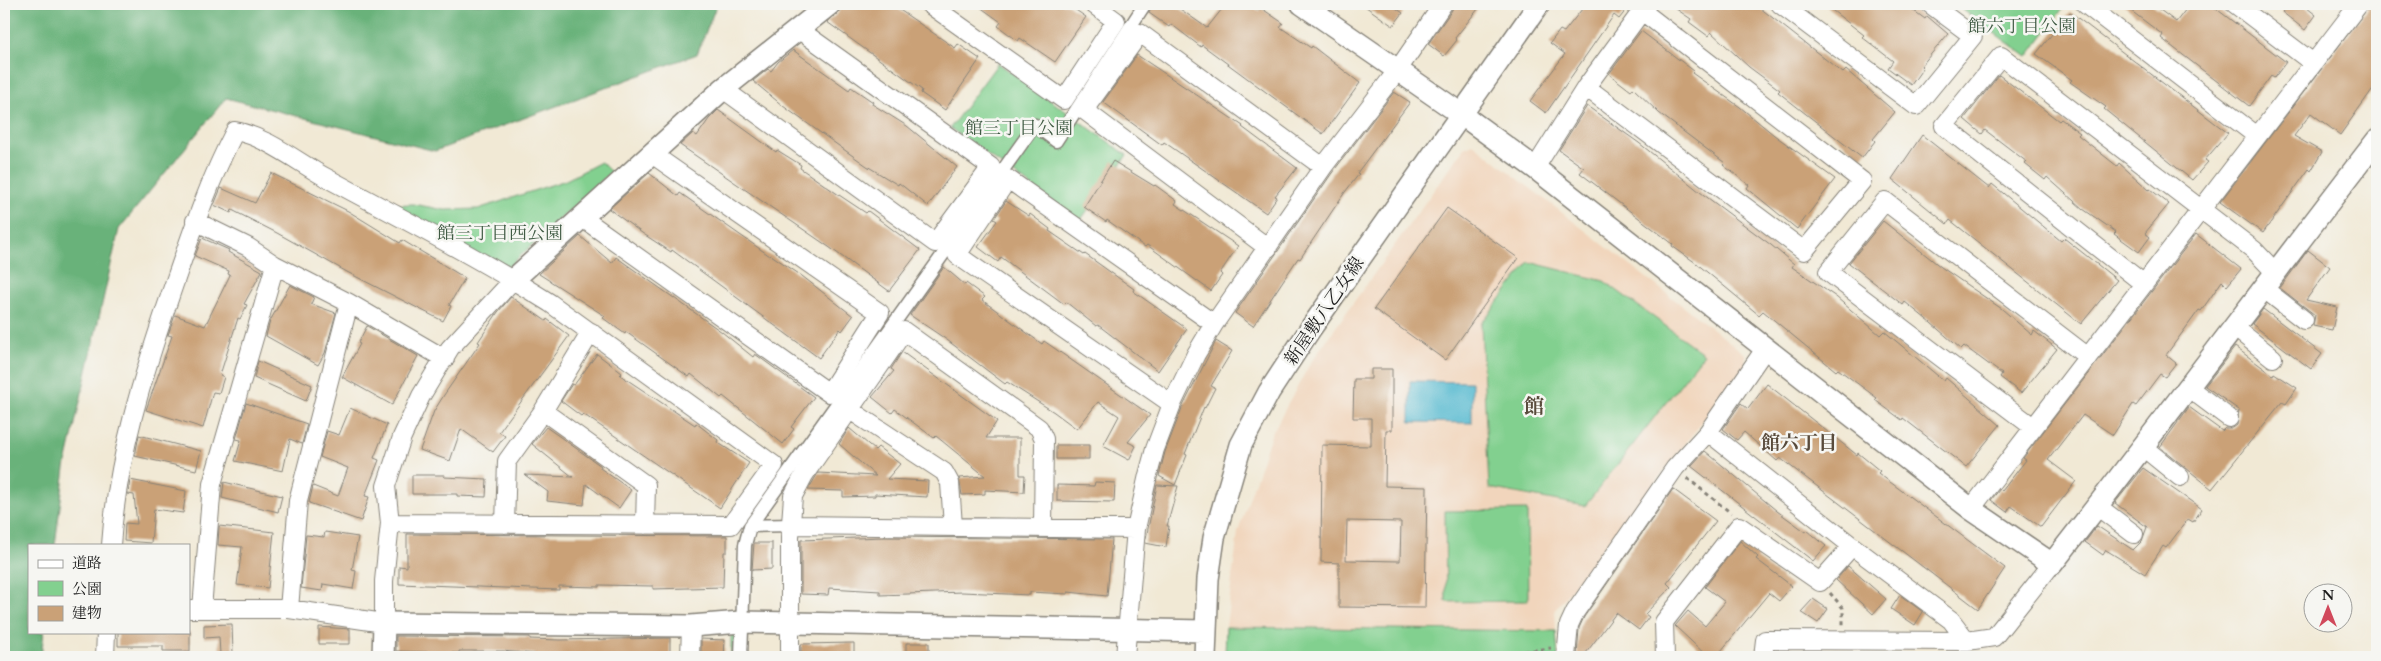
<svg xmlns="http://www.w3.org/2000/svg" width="2381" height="661" viewBox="0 0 2381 661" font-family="Cardo,'Noto Serif JP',serif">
<rect width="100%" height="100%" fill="#f6f6f2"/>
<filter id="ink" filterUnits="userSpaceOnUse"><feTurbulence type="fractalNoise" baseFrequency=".02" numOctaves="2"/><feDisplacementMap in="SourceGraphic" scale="10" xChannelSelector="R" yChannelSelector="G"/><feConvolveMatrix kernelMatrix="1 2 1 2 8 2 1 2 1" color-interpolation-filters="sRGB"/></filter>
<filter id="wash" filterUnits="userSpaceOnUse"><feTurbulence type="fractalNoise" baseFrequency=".0096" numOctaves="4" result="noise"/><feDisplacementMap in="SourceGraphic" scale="20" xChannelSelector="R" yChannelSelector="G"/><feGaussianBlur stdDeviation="1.12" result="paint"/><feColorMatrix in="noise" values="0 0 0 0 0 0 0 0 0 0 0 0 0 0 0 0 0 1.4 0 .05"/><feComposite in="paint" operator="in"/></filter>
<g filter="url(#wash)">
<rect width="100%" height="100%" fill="#f1e9d5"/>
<path fill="#f1d5bc" d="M1473,144L1745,354L1746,366L1555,610L1556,631L1226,627L1238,532L1271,435L1311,362L1464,148Z"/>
<path fill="#82d08f" stroke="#4f7656" d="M1955,4H2066L2027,57Z
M998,63L1127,155L1080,221L950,128Z
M601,162L611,172L505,270L384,205L413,204L445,210L478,209L566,180Z
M1529,262L1604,281L1704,354L1585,506L1489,488L1481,324Z
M1527,510L1528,601L1446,602L1445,511Z
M1226,627L1556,631L1558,657H1225Z
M731,629H746V657H731Z"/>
<path fill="#69b27a" stroke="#42674b" d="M4,4H717L697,54L435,151L226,98L119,229L65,468L55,545H29V632H44L41,657H4Z"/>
<path fill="#50b7cf" stroke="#366a76" d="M1410,381L1472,382V423L1410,422Z"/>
<g id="blocks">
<path fill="#caa177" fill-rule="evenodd" d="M842,4H891L955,48L958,44L980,59L945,110L921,93L922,90L827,22L838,13Z
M976,4H1067L1086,17L1055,62L1020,38L1018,41L998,26L1001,22Z
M1153,4H1173L1207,28L1226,4H1250L1259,11L1261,8L1283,23L1280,27L1311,48L1312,46L1360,83L1323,134L1202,45L1201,47L1171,24L1169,27L1149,13Z
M1362,4H1390L1403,13L1393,26Z
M1453,4H1482L1455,38L1457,40L1444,56L1428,44L1452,10Z
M1586,4H1631L1619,19L1614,15L1546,113L1530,101L1565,54L1550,43L1560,30L1564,32Z
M1669,4H1755L1843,73L1846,70L1895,112L1873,139L1875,141L1862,158L1778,92L1780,90L1749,67L1711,32L1708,36L1689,22L1691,19Z
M1824,4H1905L1925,19L1927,16L1948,34L1921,66L1923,68L1911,85L1888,68L1893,61L1862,37L1864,35Z
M2122,4H2152L2176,22L2190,4H2210L2286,62L2274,78L2271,76L2249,106L2161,38L2163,35Z
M2289,4H2302L2316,15L2305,30L2282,12Z
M2371,4H2377V83L2340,135L2311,113L2294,136L2322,152L2311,171L2309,169L2263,233L2220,202Z
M2070,12L2228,133L2205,160L2208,162L2192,180L2104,109L2106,107L2070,82L2072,80L2036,54Z
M1641,31L1694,71L1692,73L1740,107L1774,135L1835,179L1797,229L1747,188L1749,185L1723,165L1725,163L1659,113L1633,88L1631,91L1609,74Z
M793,50L849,90L851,87L873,102L872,104L907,126L957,167L928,206L899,183L898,185L867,166L783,106L753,81L768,69L771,71L778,62Z
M1137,55L1243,126L1242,127L1297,168L1275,196L1277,197L1266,213L1164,142L1162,145L1103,102Z
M1999,75L2059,121L2061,119L2080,133L2078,135L2117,166L2119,163L2149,190L2150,189L2169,204L2145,233L2150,237L2139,252L2114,234L2116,232L2083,209L2047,177L2045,180L2025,164L2027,162L1985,130L1982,134L1964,119Z
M1394,92L1410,102L1357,173L1359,174L1345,192L1300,259L1298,258L1253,326L1235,313L1332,173Z
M1587,106L1639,143L1700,192L1771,245L1794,264L1792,267L1836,297L1880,335L1884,331L1944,381L1946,378L2000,425L1966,467L1903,418L1902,420L1875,400L1877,398L1838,369L1836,371L1763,311L1759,315L1696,263L1672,246L1673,244L1580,173L1584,168L1559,150Z
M718,110L776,152L777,150L801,165L800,168L836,193L866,213L868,211L920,250L889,291L829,247L680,145L693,133L697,136L709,119Z
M1922,135L1989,188L1992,184L2061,241L2064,238L2117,280L2081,324L1950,220L1947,224L1892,179Z
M1113,161L1154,186L1155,185L1177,201L1175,204L1238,246L1220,273L1222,275L1211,291L1147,245L1145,247L1107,220L1106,222L1084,207Z
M271,173L348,211L400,243L402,240L465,278L449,305L451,306L443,321L347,272L277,233L232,210L231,213L214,205L221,188L255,203Z
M649,173L678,196L680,193L770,256L771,255L802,276L853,316L842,331L840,329L819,358L672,250L671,252L642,233L609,209Z
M1006,201L1029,216L1030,214L1050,229L1049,231L1084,255L1085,254L1134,289L1133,291L1187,329L1158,371L1098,325L1096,326L1066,302L1064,304L1001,257L998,262L978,247L997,221L994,219Z
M1447,208L1518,258L1445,360L1374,309Z
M1883,221L1941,267L2002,309L2032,335L2034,331L2057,349L2021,393L2000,377L2002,374L1964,346L1961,349L1931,323L1905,302L1903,305L1849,263Z
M2196,234L2241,269L2227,286L2222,281L2201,311L2199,310L2166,355L2176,363L2165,377L2160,374L2136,406L2133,404L2113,435L2083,415L2048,460L2076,481L2041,527L2011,506L2007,512L1991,500L2000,489L2002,491L2026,460L2023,458Z
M580,236L612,263L616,257L722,332L753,357L755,354L814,397L791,427L794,429L783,444L723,396L721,398L691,374L689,377L626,332L625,334L603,318L605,316L539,274Z
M202,238L229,250L228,252L262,271L244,304L247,305L240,319L238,318L220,375L224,377L219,393L213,392L203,428L146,410L172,336L168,335L175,315L205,326L230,275L228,274L229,271L195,256Z
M2308,250L2330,267L2306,300L2337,307L2332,330L2313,326L2315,315L2280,288Z
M944,267L965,285L966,283L985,297L982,300L1042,344L1044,341L1150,415L1128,442L1136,446L1129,460L1103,446L1119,416L1098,402L1077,429L1054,412L1007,382L1005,384L947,340L910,315Z
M290,285L314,297L311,304L336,313L325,353L318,365L266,336L270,321Z
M511,297L546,321L547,319L569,336L499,432L505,436L493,452L461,429L450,461L420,450L434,411L444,395L480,343L478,342L498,312Z
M2263,309L2322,354L2311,369L2252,324Z
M367,326L418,356L392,405L342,377L360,344L358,343Z
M1216,341L1232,351L1211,386L1215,388L1205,408L1204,407L1185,454L1187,455L1175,485L1159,476L1165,452L1182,408Z
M2235,347L2273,375L2274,373L2297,388L2286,404L2282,402L2212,489L2160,447L2189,407L2222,431L2225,428H2233L2237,425L2239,410L2205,386Z
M902,352L997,421L986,438H1020V475H1025L1024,492L985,490V494L962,495L959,478L985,476L936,436L934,438L895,409L892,413L872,397L894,371L891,369Z
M597,354L622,373L620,375L695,425L696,423L718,440L717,442L749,463L720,508L583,414L581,416L561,401L572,384L574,385Z
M258,361L312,385L306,401L254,378Z
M1371,369H1392V430H1386L1385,486L1427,487L1425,608L1339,607V563L1321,562L1322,445L1371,446V418H1353L1354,379H1371ZM1347,521L1401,522L1400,561L1346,560Z
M1767,384L1857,455L1858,453L1880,471L1878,473L2005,568L1978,609L1780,458L1777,461L1744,432L1737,440L1723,429L1741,403L1748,409Z
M246,403L307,424L302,444L290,439L283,471L235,461L241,440L236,439Z
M350,408L387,425L374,458L379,460L365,496L369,497L361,521L309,503L313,486L338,496L348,468L320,457L327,431L339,435Z
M546,427L601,466L600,468L631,490L619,508L586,484L584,505L547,501L548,492L525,475L573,477L532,444Z
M849,428L875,450L878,447L900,464L887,479L928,481L927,497L875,494V496L843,497V491L808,490L818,473L876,476L839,444Z
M139,435L201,451L196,470L135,456Z
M1056,445H1089V459H1056Z
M1705,451L1777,511L1806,532L1807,530L1826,546L1813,561L1691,466Z
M2143,468L2202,509L2193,522L2188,519L2166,548L2163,546L2145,574L2106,550L2103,555L2085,542L2097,526L2133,550L2142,541L2147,527L2115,503Z
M412,475H445L444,477L487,479L486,497L457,496V494H412Z
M130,480L186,491L183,513L154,509L151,543L124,541L125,523L137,524L134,495L128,494Z
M224,482L282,496L278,512L222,498Z
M1095,482L1115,483L1114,502L1057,501V485L1094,486Z
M1157,485L1178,486L1167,526H1169L1166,547L1145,543Z
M1673,489L1716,521L1667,583L1671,587L1645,614L1649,617L1639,630L1616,613L1583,657H1577L1579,628L1584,617Z
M219,526L274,532L268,588L237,585L242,547L218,545Z
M325,532L358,537L352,570L356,571L353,589L323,584L322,591L301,588L306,535L324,537Z
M407,534L727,536V552H724L723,587L653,589V586L599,585V587L559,586V590L399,584V566L407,567Z
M884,537L1112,539L1107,596L1068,592V594L1030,592V595L962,592L880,595V591L829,588L828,595L801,594V540Z
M1740,541L1758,557L1756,559L1792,586L1779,601L1769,593L1716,657H1708L1675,626L1688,611L1705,626L1725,602L1705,587Z
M754,543H772V569L752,570Z
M1848,566L1886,599L1873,614L1836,580Z
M1900,595L1923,612L1915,625L1891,609Z
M1813,599L1828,609L1818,623L1801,612Z
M232,624L233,653L220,654L219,637L204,638V625Z
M319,627L350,629V644H319Z
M118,632H190V651H163V646H118Z
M396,636L530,637V639L560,640L670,638V657H535V654L503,651H459V653L396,651Z
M701,639L725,640L724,657H701Z
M854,643V657H801V644Z
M906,643H929V657H906Z"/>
</g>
</g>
<g filter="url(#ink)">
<use href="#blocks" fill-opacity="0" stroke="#868278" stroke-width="1"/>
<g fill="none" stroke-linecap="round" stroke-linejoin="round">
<g stroke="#868278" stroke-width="15">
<path id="pedestrian" d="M750,526L1035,125L1056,141L1145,4
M741,657L745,545L750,526L791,525"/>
</g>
<g stroke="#868278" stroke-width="20">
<path id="minor" d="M929,4L1064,100L1116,21L1093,4
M1780,4L1916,106L1973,36L1930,4
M2085,4L2257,136
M2235,4L2313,63
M1586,87L1804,251L1862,181L1642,11
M723,89L935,243L991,167L798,29
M1535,168L1586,87L1647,4
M581,217L829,393L880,313L652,154
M195,221L248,247L275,265L349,303L445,359
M1268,248L1084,110L1140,33L1323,167
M2144,284L1944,126L2001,56L2254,250L2275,272
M2263,288L2304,320
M2234,327L2273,358
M2189,388L2229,418
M1172,404L957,255L1008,179L1214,324
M850,410L944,472L950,483L953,526
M543,411L646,485L645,525
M2033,427L1828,272L1885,201L2088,357
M1708,432L1852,546L1951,620L1967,641
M2143,447L2180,477
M2097,506L2134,534
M1971,509L2359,4
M505,524L507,461L543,411L591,332
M791,525L1136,529
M111,545C117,458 143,375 171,293C190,238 208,183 235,131C267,137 296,161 325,177C401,218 477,257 550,303L774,465L731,525L390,523
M189,609H289L384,623V581L390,523L386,486L402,437L421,396L450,348L513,280
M202,609L212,484L275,265
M289,609L298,501L349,303
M105,657L106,632
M690,657L691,626
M790,657V537L793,496L804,475L904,331L1039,428L1044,439L1043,528
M1125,657L1136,529L1148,475L1155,449L1172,404L1196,354L1214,324L1323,167L1397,71L1443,4
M1566,657L1569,625L1575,612L1675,468L1708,432L1765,349
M1665,657L1664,622L1739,526L1820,582L1852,546
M1763,657L1765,640L1967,641L1994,637L2052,564"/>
</g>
<g stroke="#868278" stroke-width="24">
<path id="tertiary" d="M1302,4L1461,114L1535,168L1971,509L2052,564C2162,424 2268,281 2377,140
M513,280L723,89L830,4
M383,657L384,623L691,626L741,622L1205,631
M1205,657L1208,579L1214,538L1241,445L1269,392L1311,328L1539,4"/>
</g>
<path stroke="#868278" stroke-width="3" stroke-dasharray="4 4" stroke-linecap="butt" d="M1687,478L1731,513
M1830,593L1843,608V625
M1477,657L1551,648"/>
<use href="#pedestrian" stroke="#fff" stroke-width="12"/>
<use href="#minor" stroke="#fff" stroke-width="18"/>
<use href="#tertiary" stroke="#fff" stroke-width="21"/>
</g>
</g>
<g text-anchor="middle" stroke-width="5" stroke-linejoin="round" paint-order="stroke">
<g font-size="18" fill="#405b44" stroke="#f6f6f2">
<text x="2022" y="32">館六丁目公園</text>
<text x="1019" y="134">館三丁目公園</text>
<text x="500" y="239">館三丁目西公園</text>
</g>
<g font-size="18" fill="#1c1c1c" stroke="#f6f6f2">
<text transform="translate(1324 311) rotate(-56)" y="6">新屋敷八乙女線</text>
</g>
<g font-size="19" font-weight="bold" fill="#594b3c" stroke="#f6f6f2">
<text x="1799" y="449">館六丁目</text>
</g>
<g font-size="20" font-weight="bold" fill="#594b3c" stroke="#f6f6f2">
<text x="1534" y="413">館</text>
</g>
</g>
<rect width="2381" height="661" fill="none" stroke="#f6f6f2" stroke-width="20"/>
<rect x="28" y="544" width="162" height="90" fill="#f6f6f2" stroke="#9f9f9c"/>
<rect x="38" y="560" width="25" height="8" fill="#ffffff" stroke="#9f9f9c"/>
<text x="72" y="568" font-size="15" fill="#1c1c1c">道路</text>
<rect x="38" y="581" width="25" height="15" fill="#82d08f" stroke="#9f9f9c"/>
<text x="72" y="594" font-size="15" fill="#1c1c1c">公園</text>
<rect x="38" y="606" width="25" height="15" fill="#caa177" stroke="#9f9f9c"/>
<text x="72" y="618" font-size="15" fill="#1c1c1c">建物</text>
<g transform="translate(2328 608)"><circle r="24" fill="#f6f6f2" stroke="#9f9f9c"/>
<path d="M0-4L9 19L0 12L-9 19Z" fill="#d1495b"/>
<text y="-8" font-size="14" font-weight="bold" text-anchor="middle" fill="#1c1c1c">N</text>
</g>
</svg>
